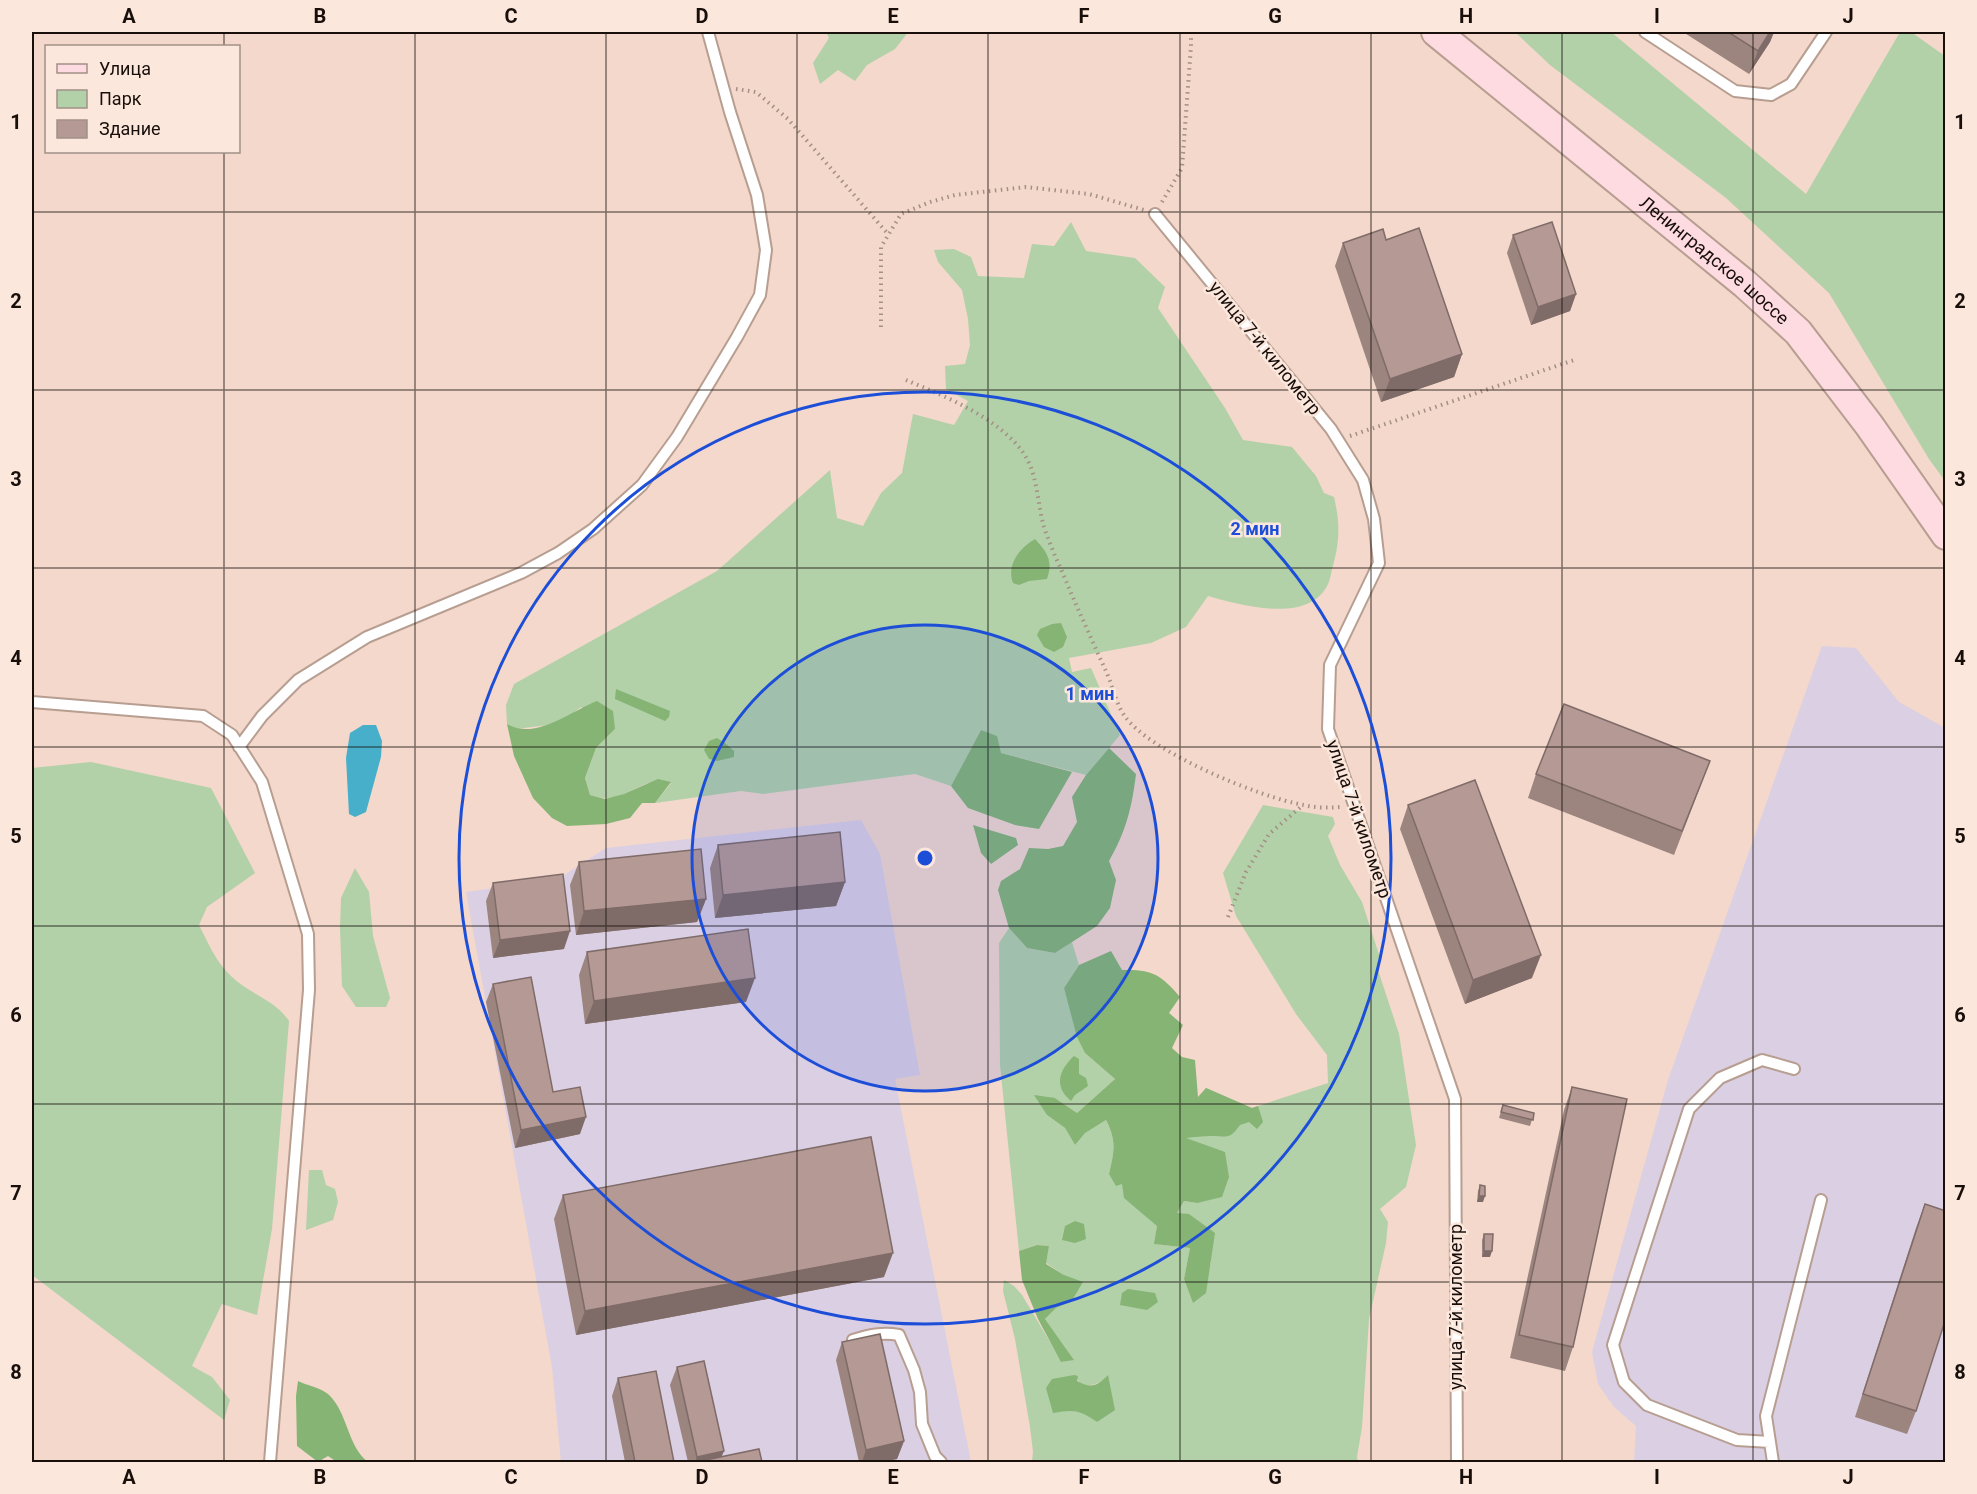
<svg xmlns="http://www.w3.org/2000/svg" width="1977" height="1494" viewBox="0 0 1977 1494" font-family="Roboto,sans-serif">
<rect width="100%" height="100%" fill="#f3d8cb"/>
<path fill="#dbcfe3" d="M1822,646L1856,648L1899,702L1945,728V1462H1634L1636,1426L1614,1407L1598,1384L1592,1352L1668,1080Z
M861,820L880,854L920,1075L895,1079L971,1462H561L552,1367L466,892L558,879L606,848Z"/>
<path fill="#b2d1a8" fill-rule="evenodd" d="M826,32H905L906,35L895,49L867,65L855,81L838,70L820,84L813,63L829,38Z
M1515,32H1611L1806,194L1900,32H1911L1945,56V481L1929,459L1829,293L1726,198L1550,65Z
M1071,222L1086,251L1135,258L1165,287L1158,308L1225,408L1243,440L1292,447L1316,476L1324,493L1334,497C1340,523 1340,539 1333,566C1331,571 1331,578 1328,584C1309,625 1240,605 1208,596L1186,627L1151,643L1069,658L1072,672L1091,668L1120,735L1086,775L1001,753L981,730L951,786L915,774L763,794L741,791L655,803L671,783C646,775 629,799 605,798C600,798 595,796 590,795L585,778L596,748L615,729L581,707L565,719L548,725L516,729L507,724L506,705L514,684L717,571L830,470L837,518L863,526L881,493L902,473L913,414L954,425L968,401L946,389L945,366L965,364L970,345L968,319L962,290L938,262L934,250L954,249L971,257L978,276L1024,278L1032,244L1054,246Z
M91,762L211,788L255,873L207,907L199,925C208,943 216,962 231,976C249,994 275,1000 289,1021L272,1229L257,1315L222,1304L192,1366L212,1377L230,1400L224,1420L32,1275V768Z
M1263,805L1333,817L1335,824L1328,836L1340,865L1362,902L1381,961L1377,967L1399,1034L1416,1145L1406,1187L1380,1209L1388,1222L1386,1243L1369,1319L1362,1427L1357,1457L1358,1462H1032L1033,1452L1030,1427L1015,1339L1003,1291L1004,1280L1014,1286L1022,1295L1062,1362L1073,1359L1045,1319L1056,1308L1071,1302L1064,1275L1046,1263L1049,1246L1037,1245L1019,1251L1000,1065L999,943L1009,928L1027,948L1055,953L1072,942L1079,965L1064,988L1085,1053L1115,1079L1077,1113L1055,1098L1047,1115L1065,1128L1075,1145L1084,1133L1106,1120C1117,1141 1114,1152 1109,1174L1122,1183L1157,1226L1155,1244L1190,1248L1184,1279L1193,1302L1211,1262L1176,1214L1184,1201L1197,1203L1200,1145L1184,1138L1196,1101L1206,1088L1252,1108L1328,1083L1327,1055L1296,1014L1236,916L1223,873ZM1074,1375C1082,1391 1097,1386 1108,1376L1097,1422L1088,1415L1073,1409Z
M355,868L369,892L373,936L390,998L386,1007H356L342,986L340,928L341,898Z
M309,1170H322L326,1185L335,1189L338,1202L333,1220L306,1230Z"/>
<path fill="#85b475" d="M1035,539C1048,553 1053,561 1047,579L1029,581L1019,585L1013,583C1006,564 1020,548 1035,539Z
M1061,623L1067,637L1063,647L1054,652L1044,647L1037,635L1040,629L1052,624Z
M616,689L670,711L669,717L665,721L615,699Z
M597,701L613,711L615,729L596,748L585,778L590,795L605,799L624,794L658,779L671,782L655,803H642L630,818L606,824L567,826L552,818L533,798L514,756L507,724C535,741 571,711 597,701Z
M981,730L997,736L1001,753L1072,772L1039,829L1015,825L968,808L951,786Z
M717,738L725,743L734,751V757L717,761L709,759L704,750L709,741Z
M1109,748L1136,774C1132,807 1126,832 1109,861L1116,880L1110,908L1097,926L1055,953L1027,948L1009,928L998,890L1001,881L1020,869L1029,848L1048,849L1063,846L1077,822L1072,797L1086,775Z
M973,825L1016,838L1018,845L991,864L981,853Z
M1111,951L1122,970C1151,969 1161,974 1180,997L1169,1013L1183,1025L1172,1048L1182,1057L1195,1060L1198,1097L1206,1088L1252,1108L1258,1106L1263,1122L1257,1129L1249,1122L1240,1125C1229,1140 1228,1136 1211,1136C1203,1136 1194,1137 1186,1138L1225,1152L1229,1177L1222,1197L1197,1203L1184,1201L1177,1213L1189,1214L1215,1233L1206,1293L1193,1303L1184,1279L1190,1248L1154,1244L1157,1226L1124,1198L1122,1184L1116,1186L1109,1174C1114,1152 1117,1141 1106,1120L1085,1133L1075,1145L1065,1128L1047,1115L1034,1095L1055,1098L1077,1113L1115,1079L1085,1053L1077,1037L1064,988L1079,965Z
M1074,1056L1079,1059V1074L1086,1078L1088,1086L1075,1095L1071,1101C1054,1087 1058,1071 1074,1056Z
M1075,1221L1084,1224L1086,1239L1075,1243L1062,1240L1065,1226Z
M1037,1245L1049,1246L1046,1264L1064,1275L1083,1282L1071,1302L1056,1308L1045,1319L1074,1360L1061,1362L1038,1319L1022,1280L1019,1251Z
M1128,1289L1155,1293L1158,1302L1147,1310L1120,1305L1122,1293Z
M1074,1375L1078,1376L1077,1381C1092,1389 1097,1386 1108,1375L1115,1410L1097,1422C1080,1410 1074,1409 1053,1413L1046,1388L1052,1379Z
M298,1381C306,1385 321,1388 328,1394C348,1412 347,1446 368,1462H337L328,1456L318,1462L297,1446L296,1396Z"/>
<path fill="#47afc9" d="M363,725H376L382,741L381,757L366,812L355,817L349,814L346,758L350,733Z"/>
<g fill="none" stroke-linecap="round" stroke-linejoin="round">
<g stroke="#b79e91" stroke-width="14">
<path id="lane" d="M1645,32L1735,91L1771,95L1791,84L1826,32
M1155,214L1331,429L1363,480L1374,519L1379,563L1330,665L1328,729L1455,1099L1457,1462
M32,702L203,716L232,735L262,782L308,934L309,990L270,1462
M239,747L262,716L298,680L367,637L521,573L558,553L593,529L642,485L677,437L737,337L760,295L766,250L757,195L730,112L708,32
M853,1349V1340C869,1335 882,1332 899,1335L914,1370L920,1392L922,1424L935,1456L941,1462
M1770,1442L1737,1440L1647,1405L1624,1382L1613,1345L1689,1109L1720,1078L1762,1060L1794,1069
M1773,1462L1766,1416L1821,1200"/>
</g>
<g stroke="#b79e91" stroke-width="32">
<g id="secondary">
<path id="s1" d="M1436,32L1745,284L1798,332L1869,425L1946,535"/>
</g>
</g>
<path stroke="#a48f86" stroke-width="4" stroke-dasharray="1.5 4.5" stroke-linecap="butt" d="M736,89L756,92L788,119L888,234
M1162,202L1182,168L1191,46V32
M881,327V247L901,214L930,202L955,195L1026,187L1089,194L1144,210
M906,380C944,396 1000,418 1024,454C1038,475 1037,503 1044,527C1049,542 1055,556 1061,569C1075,603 1090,636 1105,669C1112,683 1115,702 1124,715C1147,751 1261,798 1304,805C1316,808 1328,808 1340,807
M1350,436L1577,359
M1228,917L1246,872L1269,834L1302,806"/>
<use href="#lane" stroke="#fff" stroke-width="10"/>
<use href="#secondary" stroke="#fddbe0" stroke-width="28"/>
</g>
<path fill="#9c847f" d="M1683,32H1774L1770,42L1749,74Z
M1513,235L1576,294L1570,311L1531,325L1507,253Z
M1386,240L1462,354L1454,377L1381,402L1335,266L1343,243Z
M1710,761L1674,855L1528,798L1536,774Z
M1408,805L1532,978L1465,1004L1400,829Z
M718,845L845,882L836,906L715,918L710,868Z
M579,862L706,899L697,922L576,935L570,885Z
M493,883L564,949L493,958L486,901Z
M587,952L746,1002L585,1024L579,975Z
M493,984L553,1092L580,1134L515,1148L486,1002Z
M1572,1087L1573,1347L1565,1371L1510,1358L1564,1110Z
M1503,1105L1534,1113L1530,1126L1499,1118Z
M1480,1185L1483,1202H1477L1478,1191Z
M563,1195L884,1277L576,1335L554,1219Z
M1925,1204L1916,1411L1907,1434L1855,1417L1916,1228Z
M1484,1234L1490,1257H1482V1240Z
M842,1342L904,1441L897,1459L882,1462H859L836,1360Z
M677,1367L724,1451L721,1457L762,1462H688L670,1385Z
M618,1378L674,1462H625L612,1396Z"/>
<path fill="#7f6b68" d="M1770,32H1774L1770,42L1749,74L1758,51Z
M1576,294L1570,311L1531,325L1538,307Z
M1462,354L1454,377L1381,402L1390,379Z
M845,882L836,906L715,918L723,895Z
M706,899L697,922L576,935L584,911Z
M570,931L564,949L493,958L500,940Z
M1541,955L1532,978L1465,1004L1473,980Z
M755,978L746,1002L585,1024L594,1001Z
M586,1117L580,1134L515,1148L521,1130Z
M1479,1196H1485L1483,1202H1477Z
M1484,1251H1492L1490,1257H1482Z
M893,1253L884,1277L576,1335L585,1311Z
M904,1441L897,1459L882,1462H862L866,1450Z
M724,1451L719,1462H695L697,1457Z"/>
<path fill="#b59994" stroke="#7f6b68" stroke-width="1.5" d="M1728,32H1770L1758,51Z
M1552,222L1576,294L1538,307L1513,235Z
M1419,228L1462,354L1390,379L1343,243L1383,229L1386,240Z
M1564,704L1710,761L1682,831L1536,774Z
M1475,780L1541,955L1473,980L1408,805Z
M840,832L845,882L723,895L718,845Z
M701,849L706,899L584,911L579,862Z
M563,874L570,931L500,940L493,883Z
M748,929L755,978L594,1001L587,952Z
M531,977L553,1092L580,1087L586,1117L521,1130L493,984Z
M1572,1087L1627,1099L1573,1347L1519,1335Z
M1503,1105L1534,1113L1533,1120L1501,1112Z
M871,1137L893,1253L585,1311L563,1195Z
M1480,1185L1485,1186V1196H1479Z
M1925,1204L1946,1211V1318L1916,1411L1863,1394Z
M1484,1234H1493L1492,1251H1484Z
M880,1334L904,1441L866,1450L842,1342Z
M704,1361L724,1451L697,1457L677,1367Z
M656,1371L674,1462H635L618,1378Z
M759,1449L762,1462H696Z"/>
<path fill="none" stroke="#180f0b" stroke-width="1.5" stroke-opacity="0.55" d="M224,32V46M415,32V1462M606,32V1462M797,32V1462M988,32V1462M1180,32V1462M1371,32V1462M1562,32V1462M1753,32V1462M224,152V1462M32,212H1946M32,390H1946M32,568H1946M32,747H1946M32,926H1946M32,1104H1946M32,1282H1946"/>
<circle cx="925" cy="858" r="233" fill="#1d4ed8" fill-opacity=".12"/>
<g fill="none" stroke="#1d4ed8" stroke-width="3">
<circle cx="925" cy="858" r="233"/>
<circle cx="925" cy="858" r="466"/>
</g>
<g text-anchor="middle" stroke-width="5" stroke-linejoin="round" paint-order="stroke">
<g font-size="18" fill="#180f0b" stroke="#fce7dc">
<text dy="6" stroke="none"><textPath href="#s1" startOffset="360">Ленинградское шоссе</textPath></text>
<text transform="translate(1265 348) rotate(51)" y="6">улица 7-й километр</text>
<text transform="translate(1359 819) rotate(71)" y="6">улица 7-й километр</text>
<text transform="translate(1456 1307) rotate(-90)" y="6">улица 7-й километр</text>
</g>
</g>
<circle cx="925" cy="858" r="9" fill="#1d4ed8" stroke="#fce7dc" stroke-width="3"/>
<g font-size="18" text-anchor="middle" font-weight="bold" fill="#1d4ed8" stroke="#fce7dc" stroke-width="5" stroke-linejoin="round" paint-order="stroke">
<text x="1255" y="535">2 мин</text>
<text x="1090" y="700">1 мин</text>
</g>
<rect width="1977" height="1494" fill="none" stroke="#fce7dc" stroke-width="66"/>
<rect x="45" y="45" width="195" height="108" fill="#fce7dc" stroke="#a19188" stroke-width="1.5"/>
<rect x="57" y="64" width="30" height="9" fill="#fddbe0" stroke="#a19188" stroke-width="1.5"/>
<text x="99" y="75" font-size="18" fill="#180f0b">Улица</text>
<rect x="57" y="90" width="30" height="18" fill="#b2d1a8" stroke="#a19188" stroke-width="1.5"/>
<text x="99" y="105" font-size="18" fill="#180f0b">Парк</text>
<rect x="57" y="120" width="30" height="18" fill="#b59994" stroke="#a19188" stroke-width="1.5"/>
<text x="99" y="135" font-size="18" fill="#180f0b">Здание</text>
<rect x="33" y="33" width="1911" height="1428" fill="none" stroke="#180f0b" stroke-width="2"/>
<g font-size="20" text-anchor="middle" font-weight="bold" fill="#180f0b">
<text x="129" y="23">A</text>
<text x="320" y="23">B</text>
<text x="511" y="23">C</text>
<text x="702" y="23">D</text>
<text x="893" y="23">E</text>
<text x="1084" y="23">F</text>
<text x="1275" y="23">G</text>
<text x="1466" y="23">H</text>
<text x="1657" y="23">I</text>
<text x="1848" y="23">J</text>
<text x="16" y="129">1</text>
<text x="1960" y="129">1</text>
<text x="16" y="308">2</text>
<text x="1960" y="308">2</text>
<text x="16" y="486">3</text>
<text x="1960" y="486">3</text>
<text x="16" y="665">4</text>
<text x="1960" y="665">4</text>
<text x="16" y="843">5</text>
<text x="1960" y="843">5</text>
<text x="16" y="1022">6</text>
<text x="1960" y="1022">6</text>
<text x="16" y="1200">7</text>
<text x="1960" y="1200">7</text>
<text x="16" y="1379">8</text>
<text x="1960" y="1379">8</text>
<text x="129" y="1484">A</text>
<text x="320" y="1484">B</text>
<text x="511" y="1484">C</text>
<text x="702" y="1484">D</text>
<text x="893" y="1484">E</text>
<text x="1084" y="1484">F</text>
<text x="1275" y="1484">G</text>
<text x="1466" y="1484">H</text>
<text x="1657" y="1484">I</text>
<text x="1848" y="1484">J</text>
</g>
</svg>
